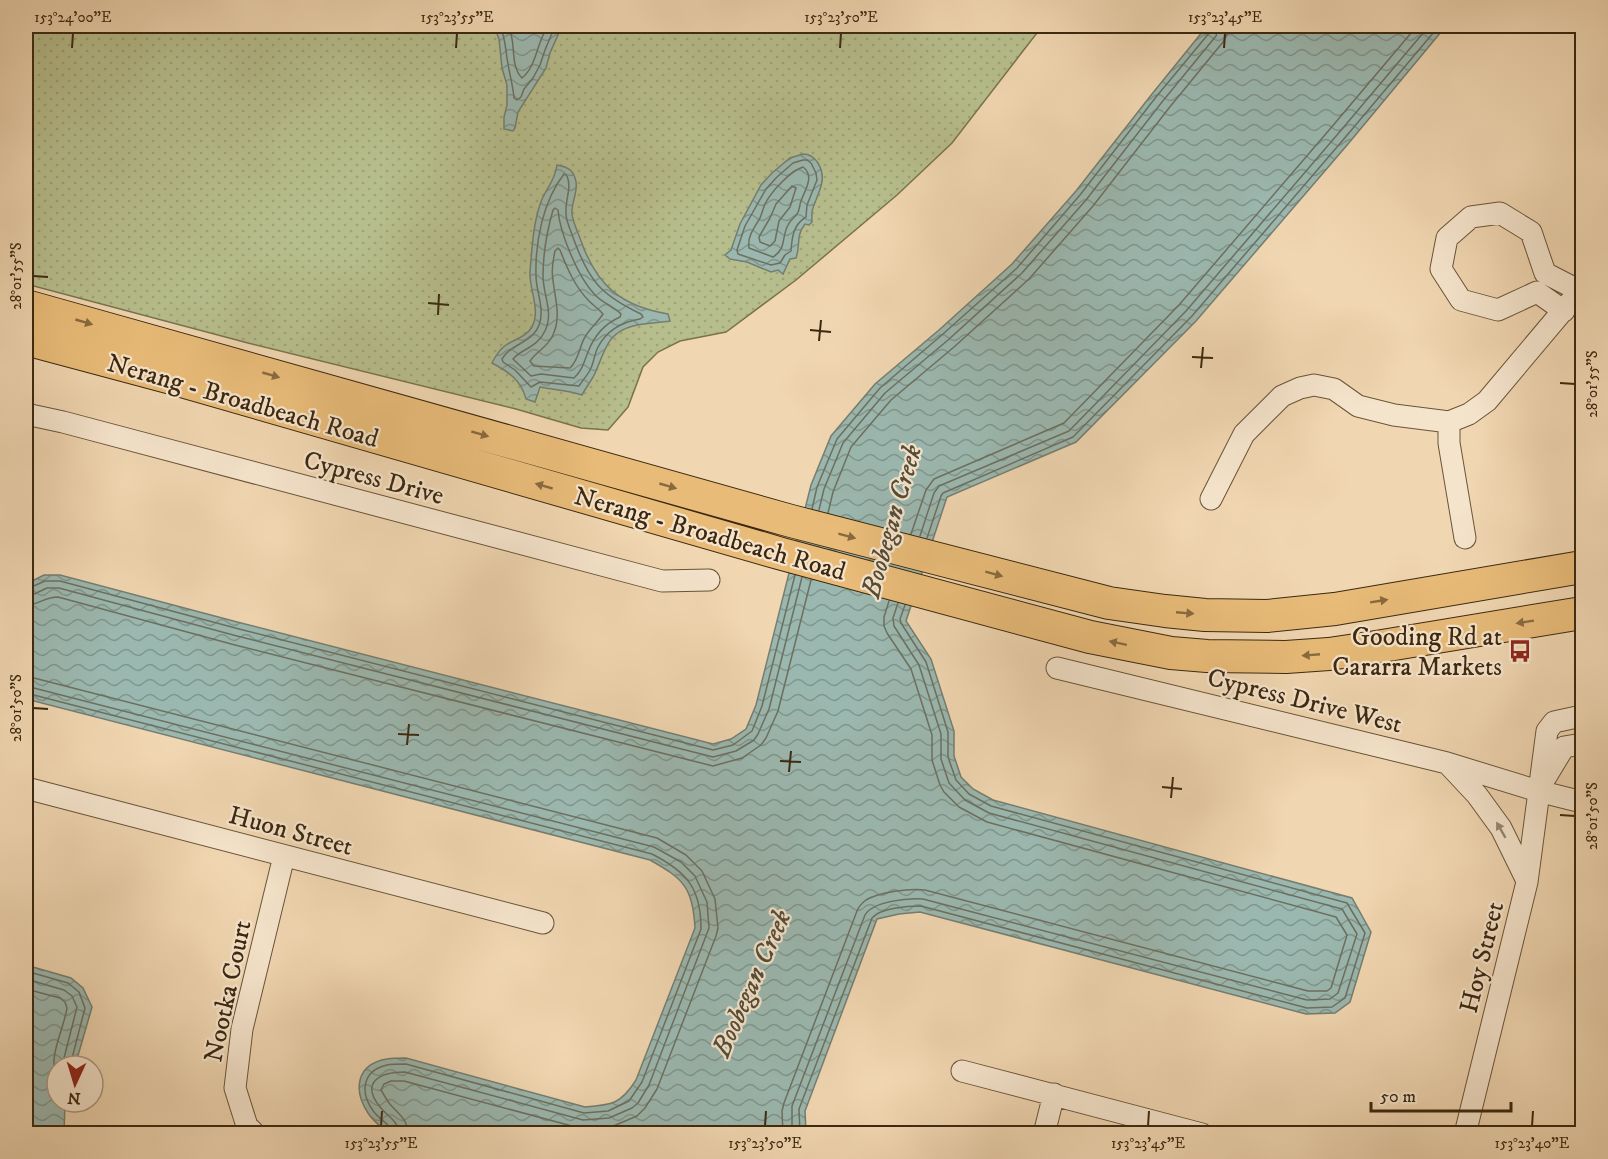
<svg xmlns="http://www.w3.org/2000/svg" width="1608" height="1159" viewBox="0 0 1608 1159" font-family="'IM FELL DW Pica',serif">
<defs>
<pattern id="grass-dots" width="8" height="8" patternUnits="userSpaceOnUse" patternTransform="scale(1.5)"><rect width="8" height="8" fill="#b7be8d"/><path d="M2 2h.1M6 6h.1" fill="none" stroke="#9ea379" stroke-width="1.8" stroke-linecap="round"/></pattern>
<pattern id="water-waves" width="16" height="10" patternUnits="userSpaceOnUse" patternTransform="scale(1.5)"><rect width="16" height="10" fill="#9bb8b0"/><path d="M0 5q4-4 8 0t8 0" fill="none" stroke="#80968e"/></pattern>
</defs>
<rect width="100%" height="100%" fill="#f0d6b1"/>
<filter id="stains"><feTurbulence type="fractalNoise" baseFrequency=".00333" numOctaves="4"/><feColorMatrix values="0 0 0 0 .2 0 0 0 0 .09 0 0 0 0 .02 0 0 0 .5 -.17"/></filter>
<radialGradient id="worn" r=".72"><stop offset=".6" stop-color="#630" stop-opacity="0"/><stop offset="1" stop-color="#630" stop-opacity=".3"/></radialGradient>
<path fill="url(#grass-dots)" stroke="#7a734e" stroke-width="1.5" d="M26,26H1047L1040,29L952,143L897,195L796,280L726,332L680,341L658,352L643,367L628,407L608,430L581,428L516,409L248,343L26,284Z"/>
<path fill="url(#water-waves)" stroke="#757e70" stroke-width="1.5" d="M494,26H562L550,53L546,68L518,112L515,128L513,131L504,129V117L507,105V85L502,68L499,39Z
M1207,26H1446L1348,144L1196,321L1076,442L947,497L906,621L931,659L954,731V756L961,777L973,789L993,800L1352,898L1371,932L1350,1002L1335,1013L1306,1014L920,912L899,914L877,919L805,1111L806,1133H388C381,1127 373,1121 368,1113C353,1090 356,1064 387,1059C393,1058 400,1058 406,1058L585,1107C612,1105 621,1104 636,1080L695,928C693,888 684,879 650,860L26,699V584L44,575H60L241,623L713,744L731,739L746,729L756,705L811,485L831,436L875,384L939,330L1012,264L1076,191L1152,94Z
M803,154C810,154 814,157 818,163C828,180 818,192 813,208C811,212 812,218 812,222L809,225L805,224C795,237 801,245 796,258L790,259L783,274L778,270L771,272L747,262L730,259L725,255L731,250L740,224L761,185L772,173L790,158Z
M557,165C568,167 574,170 576,182C578,192 571,203 572,214C573,223 578,232 581,241C597,286 621,306 668,314L670,321C658,323 645,323 633,326C608,332 605,350 596,371C593,379 586,387 582,395C567,390 555,390 540,387L535,402L526,399C521,380 509,372 492,363C495,357 500,349 506,345C515,339 526,337 532,327C541,309 529,290 530,272C532,248 533,222 542,199C548,186 555,180 557,165Z
M26,965L71,978L83,988L92,1007L75,1066H57V1102H65L64,1133H26Z"/>
<g fill="none" stroke-linecap="round" stroke-linejoin="round">
<path stroke="#6c7060" stroke-width="1.5" d="M500,26C506,39 505,49 508,64C510,76 513,86 514,98L517,100L521,97L524,89L533,78L540,65L545,50L555,26
M508,26C517,41 509,65 522,78C537,66 537,41 548,26
M803,160H807L811,163L816,173L817,180L807,205L806,217C793,225 792,237 791,251L785,255L780,263L771,265L738,254L737,250L745,226L766,189L777,177L793,163Z
M803,167C815,176 805,190 801,201C799,206 800,210 797,214C794,218 790,220 788,225C781,238 787,248 773,257L749,248C747,237 754,228 760,218C762,213 763,209 765,204C771,192 790,171 803,167Z
M564,174L567,176C572,188 565,200 566,213C566,222 571,231 574,240C589,281 601,295 641,314L643,317L640,319C622,322 607,330 598,347C594,355 594,363 590,370C587,376 582,381 579,386L540,382L531,387L515,370L503,362L502,359C512,342 534,344 540,322C544,306 536,291 536,276C535,242 543,201 564,174Z
M792,186L796,188L790,207L779,221L775,241L770,246L760,242L759,237L770,218L776,204Z
M555,208L558,210C560,234 578,277 595,295C603,303 614,307 621,314L620,317C604,324 594,336 588,352C584,362 582,371 574,378L541,374L531,376L513,359C521,349 537,348 545,331C554,312 543,295 543,276C543,254 547,231 553,210Z
M558,248L560,250C567,268 575,287 589,301C594,306 599,309 603,314C598,322 590,328 585,337C579,347 579,360 570,368L534,366L530,361C536,352 547,347 552,337C562,317 555,300 553,280C551,270 553,260 555,251Z
M812,509L817,487L837,439L880,388L943,334L1017,268L1080,195L1156,97L1210,32L1212,26
M819,510L824,489L843,443L885,393L948,340L1022,273L1086,200L1162,102L1216,36L1219,26
M828,513L833,492L851,447L891,400L954,347L1029,279L1093,206L1169,108L1223,42L1227,35L1228,26
M911,534L926,490L934,479L1064,423L1179,305L1330,129L1417,26
M920,536L934,493L939,486L1069,431L1186,311L1337,135L1429,26
M927,538L941,496L943,493L1073,437L1192,316L1343,140L1439,26
M26,589L29,588L45,581H60L239,629L713,750L733,745L752,731L762,706L795,575
M26,596L32,595L47,588H59L237,636L713,757L736,751L754,740L758,734L769,709L802,577
M26,605C38,605 45,597 58,597L235,645L713,766L742,758L761,745L766,738L778,711L811,580
M26,677L34,678L657,838L686,855L702,871L715,899L718,928L716,936L657,1089L645,1108L637,1116L611,1127L583,1129L404,1081H391L384,1084L381,1090C384,1095 386,1099 389,1103C398,1114 408,1119 408,1134
M26,686L654,847L681,862L695,876L707,902L709,928L649,1085L638,1103L632,1108L609,1118L583,1120L405,1072C380,1072 360,1082 380,1107C388,1117 398,1120 399,1134
M26,693L652,854C687,872 701,888 701,929L642,1082L629,1101L608,1111L584,1113L406,1064C400,1064 392,1064 387,1065C361,1071 360,1094 374,1112C380,1120 391,1124 392,1134
M26,971L68,983L79,992L85,1008L70,1066
M26,979L64,990L72,996L77,1007L62,1066
M26,989L60,998L65,1002L67,1008C64,1029 47,1058 57,1078
M783,1134L782,1111L784,1103L857,911C859,906 862,903 866,900C879,892 910,888 925,890L1308,991H1327L1331,988L1347,935L1336,917L987,822L959,807L944,792L940,785L932,760V735L911,669L887,633L884,626V617L889,601
M792,1134V1106L865,915C873,901 908,898 923,899L1307,1000L1330,999L1338,993L1357,934L1342,909L989,813L965,800L949,783L941,759V734L919,665L894,626L893,618L898,603
M800,1134L799,1109L872,918C880,908 908,906 921,906L1307,1008L1332,1007L1345,998L1365,933L1347,903L991,806L969,794L956,780L948,757V732L926,662L901,623L900,619L905,605"/>
<g stroke="#695438" stroke-width="23">
<path id="minor" d="M1564,311L1537,292L1498,310L1461,300L1441,269L1447,238L1471,217L1500,213L1531,232L1545,273L1580,291
M26,414L63,422L662,581L709,580
M1449,422V443L1465,538
M1211,499L1244,434L1282,396L1300,388L1314,385L1334,389L1358,406L1394,415L1449,422L1469,414L1487,401L1582,288
M1057,668L1447,763L1538,791L1582,802
M1448,764L1477,795L1501,828L1527,881
M1544,780L1564,747L1582,744
M26,788L543,923
M962,1071L1202,1134
M255,1134L247,1126L235,1088L242,1029L284,856
M1044,1134L1054,1094
M1465,1134L1527,882L1547,731L1554,722L1577,717L1582,718"/>
</g>
<g stroke="#3c2810" stroke-width="34">
<path id="primary" d="M26,306L791,521L1109,603L1165,611L1205,615L1267,616L1335,609L1582,567
M26,339L168,377L782,554L1090,637L1171,653L1207,656L1286,657L1329,654L1376,647L1582,613"/>
</g>
<use href="#minor" stroke="#f5e4cc" stroke-width="21"/>
<use href="#primary" stroke="#e8bb78" stroke-width="32"/>
</g>
<defs><path id="oneway-solid" d="M-6-.8H1V-3.2L6.5 0L1 3.2V.8H-6Z" transform="scale(1.5)"/></defs>
<g fill="#896a3f">
<use href="#oneway-solid" transform="translate(84 322) rotate(16)"/>
<use href="#oneway-solid" transform="translate(271 375) rotate(16)"/>
<use href="#oneway-solid" transform="translate(480 434) rotate(16)"/>
<use href="#oneway-solid" transform="translate(544 486) rotate(-164)"/>
<use href="#oneway-solid" transform="translate(668 486) rotate(16)"/>
<use href="#oneway-solid" transform="translate(847 536) rotate(15)"/>
<use href="#oneway-solid" transform="translate(994 574) rotate(15)"/>
<use href="#oneway-solid" transform="translate(1379 601) rotate(-9)"/>
<use href="#oneway-solid" transform="translate(1185 613) rotate(5)"/>
<use href="#oneway-solid" transform="translate(1525 622) rotate(171)"/>
<use href="#oneway-solid" transform="translate(1118 643) rotate(-168)"/>
<use href="#oneway-solid" transform="translate(1311 655) rotate(175)"/>
</g>
<use fill="#98866e" href="#oneway-solid" transform="translate(1501 830) rotate(-120)"/>
<path fill="none" stroke="#3c2810" stroke-width="2" d="M72,48L73,33M456,48L457,33M840,48L841,33M1224,48L1225,33M33,276L48,277M428,303L449,305M438,315L439,294M810,330L831,332M819,341L821,320M1192,357L1213,358M1201,368L1203,347M1560,383L1575,384M33,708L48,709M398,734L419,735M407,745L409,724M780,761L801,762M789,772L791,751M1162,787L1182,789M1171,798L1173,777M1560,815L1575,816M381,1126L382,1111M765,1126L766,1111M1148,1126L1149,1111M1532,1126L1533,1111"/>
<defs>
<g id="bus-bare" transform="scale(1.8)"><path d="M-5-6H5V4H4V6H2V4H-2V6H-4V4H-5ZM-3.5-4V0h7V-4ZM-3.5 1.2v1.5H-2V1.2ZM2 1.2v1.5H3.5V1.2Z" fill="#8f2418" stroke="#f5e4cc" stroke-width="2.5" paint-order="stroke"/></g>
</defs>
<g fill-rule="evenodd">
<use href="#bus-bare" x="1520" y="651"/>
</g>
<g text-anchor="middle" stroke-width="4.5" stroke-linejoin="round" paint-order="stroke">
<g font-size="26" fill="#3c2810" stroke="#f5e4cc">
<text transform="translate(243 400) rotate(16)" y="9">Nerang - Broadbeach Road</text>
<text transform="translate(374 477) rotate(15)" y="9">Cypress Drive</text>
<text transform="translate(710 533) rotate(16)" y="9">Nerang - Broadbeach Road</text>
<text transform="translate(1305 700) rotate(14)" y="9">Cypress Drive West</text>
<text transform="translate(291 830) rotate(15)" y="9">Huon Street</text>
<text transform="translate(1481 957) rotate(-76)" y="9">Hoy Street</text>
<text transform="translate(227 991) rotate(-78)" y="9">Nootka Court</text>
</g>
<g font-size="26" fill="#3c2810" stroke="#f5e4cc" text-anchor="end">
<text x="1502" y="645">Gooding Rd at<tspan x="1502" dy="30">Cararra Markets</tspan></text>
</g>
<g font-size="27" font-style="italic" fill="#544c38" stroke="#f5e4cc">
<text transform="translate(891 521) rotate(-74)" y="9">Boobegan Creek</text>
<text transform="translate(751 983) rotate(-66)" y="9">Boobegan Creek</text>
</g>
</g>
<rect width="1608" height="1159" fill="none" stroke="#f0d6b1" stroke-width="66"/>
<g transform="translate(75 1084) rotate(184)"><circle r="28" fill="#f5e4cc" stroke="#ab9981" stroke-width="1.5"/>
<path d="M0-4.5L10 22L0 15L-10 22Z" fill="#8f2418"/>
<text y="-9" font-size="16" font-weight="bold" text-anchor="middle" fill="#3c2810">N</text>
</g>
<path d="M1371 1102v9h140v-9" fill="none" stroke="#3c2810" stroke-width="3"/>
<text x="1380" y="1102" font-size="18" fill="#3c2810" stroke="#f5e4cc" stroke-width="4.5" paint-order="stroke">50 m</text>
<rect x="33" y="33" width="1542" height="1093" fill="none" stroke="#3c2810" stroke-width="2"/>
<g font-size="15" text-anchor="middle" fill="#3c2810">
<text x="73" y="22">153°24'00"E</text>
<text x="457" y="22">153°23'55"E</text>
<text x="841" y="22">153°23'50"E</text>
<text x="1225" y="22">153°23'45"E</text>
<text transform="translate(16 276) rotate(-90)" y="5">28°01'55"S</text>
<text transform="translate(1592 384) rotate(-90)" y="5">28°01'55"S</text>
<text transform="translate(16 708) rotate(-90)" y="5">28°01'50"S</text>
<text transform="translate(1592 816) rotate(-90)" y="5">28°01'50"S</text>
<text x="381" y="1148">153°23'55"E</text>
<text x="765" y="1148">153°23'50"E</text>
<text x="1148" y="1148">153°23'45"E</text>
<text x="1532" y="1148">153°23'40"E</text>
</g>
<rect width="100%" height="100%" filter="url(#stains)"/>
<rect width="100%" height="100%" fill="url(#worn)"/>
</svg>
